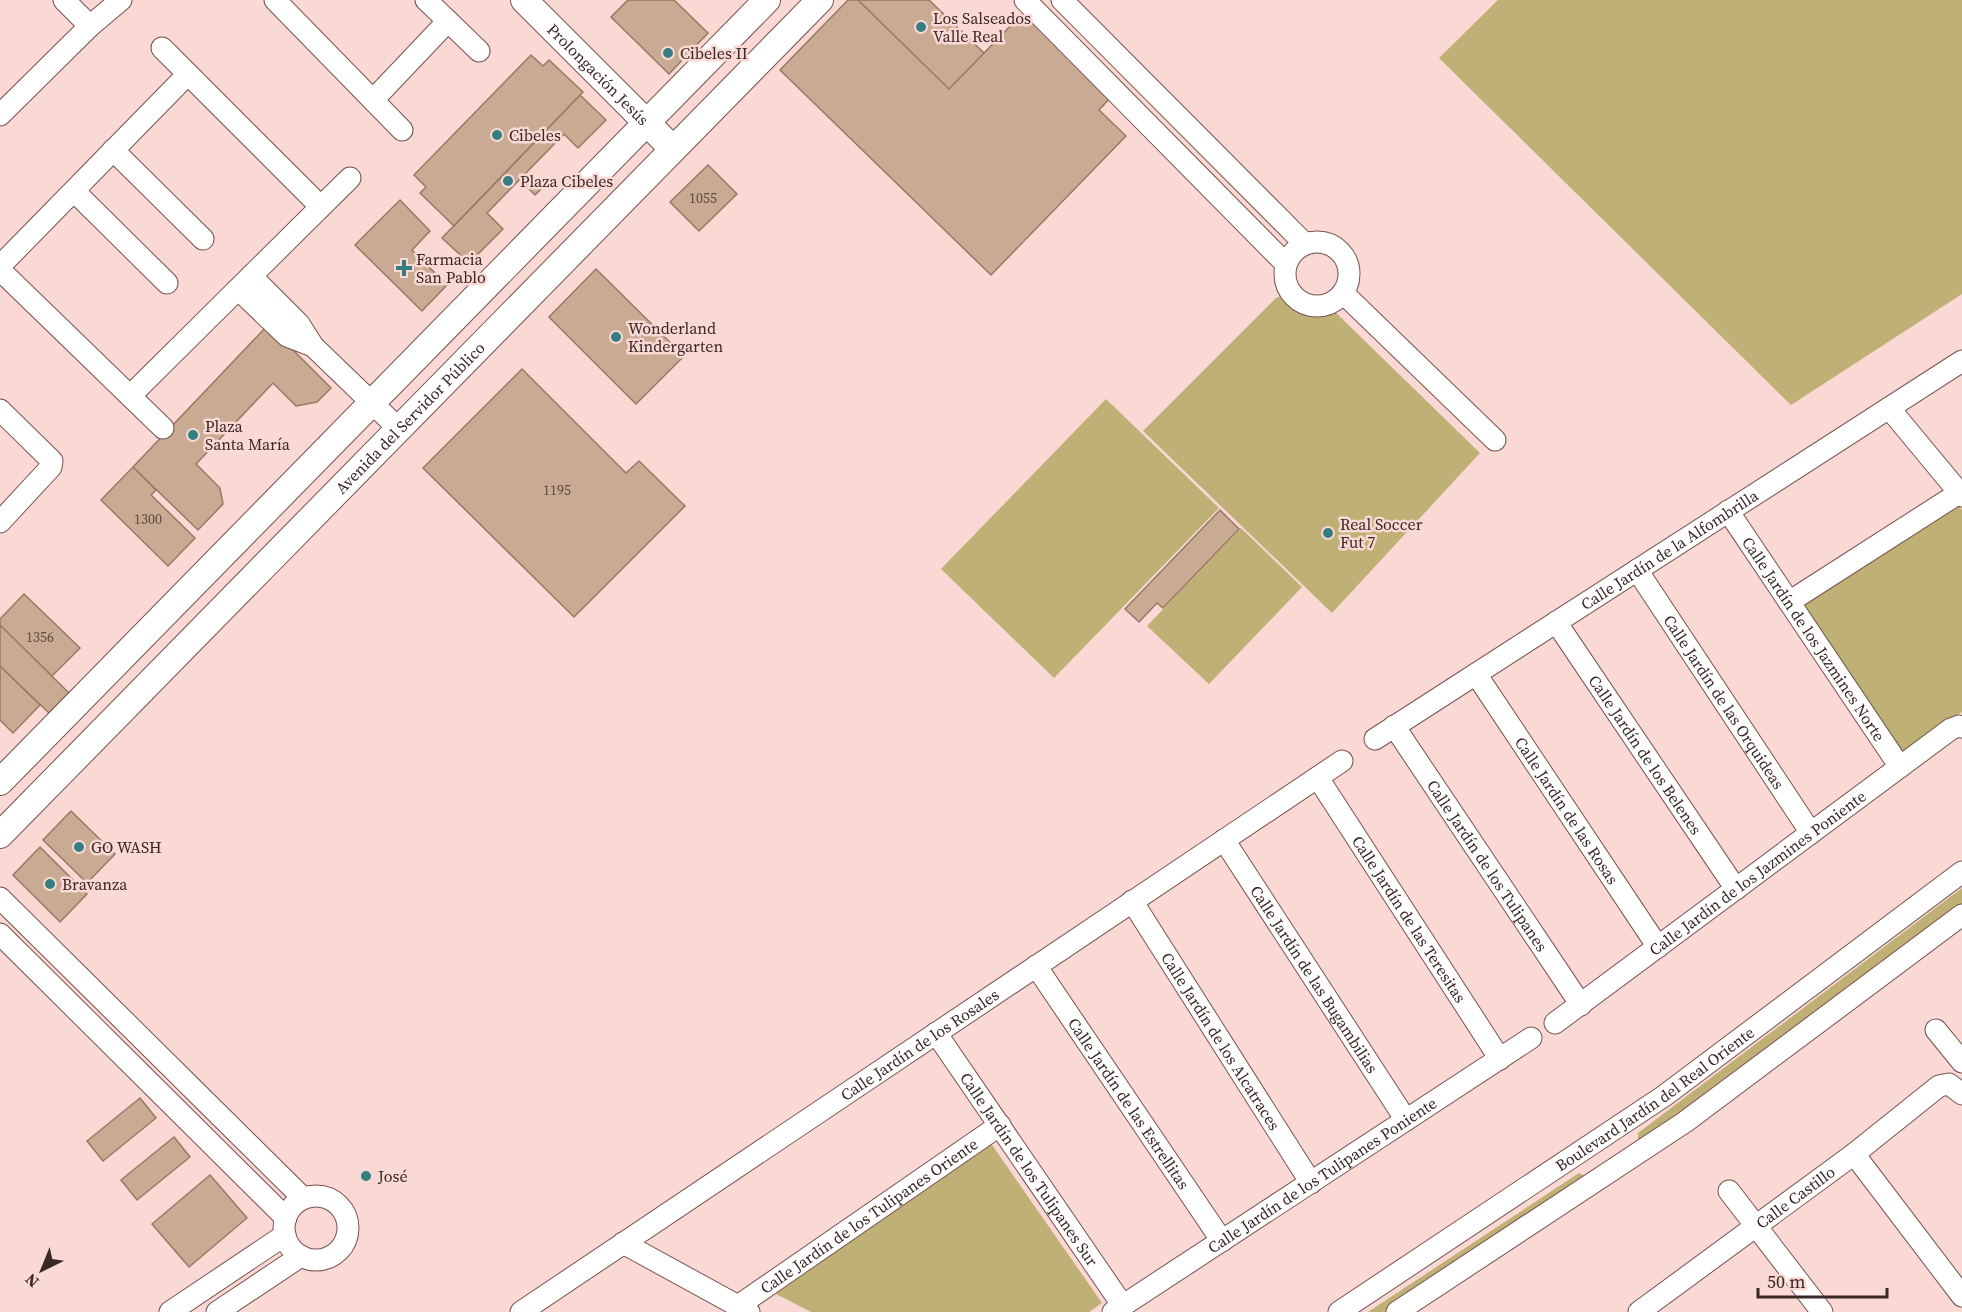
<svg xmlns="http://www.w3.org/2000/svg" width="1962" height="1312" viewBox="0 0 1962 1312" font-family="'Source Serif 4',serif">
<rect width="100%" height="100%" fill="#fad8d3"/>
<path fill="#bfb076" d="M1498,0H1962V294L1791,405L1439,58Z
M1283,295C1299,313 1308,316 1332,309L1480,453L1332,613L1143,431L1276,298Z
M1106,399L1219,508L1054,678L941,569Z
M1957,504L1962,510V712L1902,756L1800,604Z
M1241,528L1302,587L1209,684L1147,626Z
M1962,888V907L1784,1039L1638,1142V1133Z
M990,1142L1102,1303L1089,1312H811L776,1294Z
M1579,1173L1585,1176L1393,1312H1368Z"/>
<path fill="#c9ab93" stroke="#967a63" stroke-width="1.5" d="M628,0H674L708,33L669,74L611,17Z
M848,0H858L949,89L1024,12L1111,97L1099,110L1126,136L991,275L780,70Z
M858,0H929L984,53L949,89Z
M531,55L543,66L549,60L583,92L454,226L420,193L426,187L414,175Z
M580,95L606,120L578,148L564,134L487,213L503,229L469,263L442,238Z
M708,165L737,194L699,231L670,202Z
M534,179L543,187L535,195L527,187Z
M400,200L430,231L412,250L447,285L422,311L355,245Z
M596,269L684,356L636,404L549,317Z
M268,325L331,388L317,402L296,406L273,383L196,464L220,488L223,504L198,530L133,467Z
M522,369L626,473L639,461L685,506L574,617L423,468Z
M133,467L156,490L151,495L195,538L168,566L101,500Z
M1220,510L1239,529L1163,608L1157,603L1139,622L1125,609Z
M24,594L80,648L52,676L0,625V619Z
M0,625L69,693L49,713L0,666Z
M0,666L40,705L13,733L0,720Z
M71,811L115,854L87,883L43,840Z
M40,847L87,894L60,922L13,875Z
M140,1098L156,1118L103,1161L87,1141Z
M174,1137L190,1157L137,1200L121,1180Z
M210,1175L247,1218L189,1267L152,1224Z"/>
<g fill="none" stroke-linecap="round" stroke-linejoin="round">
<g stroke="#77534f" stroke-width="23">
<g id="minor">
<path d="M64,0L90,26"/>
<path d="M275,0L402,130"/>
<path d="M1025,0L1286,264"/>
<path d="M1062,0L1305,244"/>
<path d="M448,21L479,51"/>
<path d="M162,48L320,206"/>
<path d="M373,100L448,21L426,0"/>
<path d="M0,115L90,26L121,0"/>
<path d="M113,150L203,239"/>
<path d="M74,191L167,283"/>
<circle cx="1317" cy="274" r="32"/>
<path d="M0,266L188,74"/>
<path d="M0,270L163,428"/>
<path d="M251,276L299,324L313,346L399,429"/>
<path d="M238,289L287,336L313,346"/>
<path d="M1343,293L1495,440"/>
<path d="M130,396L350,178"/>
<path d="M1889,408L1962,496"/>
<path d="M0,410L52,461L51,467L0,522"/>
<path id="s1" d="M1728,511L1900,767"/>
<path id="s2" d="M1637,570L1811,833"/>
<path d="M1789,602L1959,493"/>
<path id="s3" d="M1556,622L1736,889"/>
<path id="s4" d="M1476,674L1658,947"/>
<path id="s5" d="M1394,726L1581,1005"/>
<path id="s6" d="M1375,739L1962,361"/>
<path id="s7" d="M1318,778L1500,1059"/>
<path id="s8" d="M1224,840L1406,1120"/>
<path d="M0,898L303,1198"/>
<path id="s9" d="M1132,901L1311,1183"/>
<path d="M0,934L286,1218"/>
<path id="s10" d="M1036,966L1222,1241"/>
<path id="s11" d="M1555,1023L1951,729L1959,726L1962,727"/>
<path d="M1936,1030L1962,1062"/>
<path id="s12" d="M936,1033L1123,1306"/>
<path d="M1854,1154L1962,1296"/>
<path d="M1729,1191L1822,1312"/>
<circle cx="316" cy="1228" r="32"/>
<path d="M623,1243L749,1312"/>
<path id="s13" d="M738,1306L1000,1125"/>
<path d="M170,1312L285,1235"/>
<path d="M217,1312L301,1256"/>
<path id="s14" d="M521,1312L1342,761"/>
<path id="s15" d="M1113,1312L1531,1038"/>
<path id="s16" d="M1339,1312L1664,1096L1962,872"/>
<path d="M1397,1312L1685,1122L1962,915"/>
<path id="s17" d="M1639,1312L1854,1154L1939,1086L1949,1084L1962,1094"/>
</g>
</g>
<g stroke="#77534f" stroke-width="28">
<g id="tertiary">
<path id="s18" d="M524,0L673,149"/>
<path d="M0,782L767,0"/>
<path id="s19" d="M0,835L820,0"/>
</g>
</g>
<use href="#minor" stroke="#fff" stroke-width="21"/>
<use href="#tertiary" stroke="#fff" stroke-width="26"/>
</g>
<g fill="#357e82" stroke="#fad8d3" stroke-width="2">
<circle cx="921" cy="27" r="6"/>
<circle cx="668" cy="53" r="6"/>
<circle cx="497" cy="135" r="6"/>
<circle cx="508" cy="181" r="6"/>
<path d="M401 259h6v6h6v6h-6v6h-6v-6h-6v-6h6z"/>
<circle cx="616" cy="337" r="6"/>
<circle cx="193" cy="435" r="6"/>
<circle cx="1328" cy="533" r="6"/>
<circle cx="79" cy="847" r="6"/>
<circle cx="50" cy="884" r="6"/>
<circle cx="366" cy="1176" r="6"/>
</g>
<g text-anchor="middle" stroke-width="5" stroke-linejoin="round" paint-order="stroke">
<g font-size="14" fill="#5c4941">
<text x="703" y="203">1055</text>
<text x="557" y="495">1195</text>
<text x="148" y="524">1300</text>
<text x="40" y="642">1356</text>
</g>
<g font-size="16" fill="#382826" stroke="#fad8d3" text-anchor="start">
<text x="933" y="24">Los Salseados<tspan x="933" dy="18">Valle Real</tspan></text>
<text x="680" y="59">Cibeles II</text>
<text x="509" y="141">Cibeles</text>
<text x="520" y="187">Plaza Cibeles</text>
<text x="416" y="265">Farmacia<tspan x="416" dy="18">San Pablo</tspan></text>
<text x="628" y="334">Wonderland<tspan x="628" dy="18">Kindergarten</tspan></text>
<text x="205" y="432">Plaza<tspan x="205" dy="18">Santa María</tspan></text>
<text x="1340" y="530">Real Soccer<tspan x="1340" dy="18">Fut 7</tspan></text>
<text x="91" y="853">GO WASH</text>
<text x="62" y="890">Bravanza</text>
<text x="378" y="1182">José</text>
</g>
<g font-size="16" fill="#382826" stroke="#fad8d3">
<text dy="6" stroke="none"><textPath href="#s18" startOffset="105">Prolongación Jesús</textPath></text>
<text dy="6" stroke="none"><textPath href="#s19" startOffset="585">Avenida del Servidor Público</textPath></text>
<text dy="6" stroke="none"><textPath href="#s6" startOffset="350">Calle Jardín de la Alfombrilla</textPath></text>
<text dy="6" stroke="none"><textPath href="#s1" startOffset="154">Calle Jardín de los Jazmines Norte</textPath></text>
<text dy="6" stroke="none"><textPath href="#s2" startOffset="158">Calle Jardín de las Orquideas</textPath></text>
<text dy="6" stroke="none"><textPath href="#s3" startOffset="160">Calle Jardín de los Belenes</textPath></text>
<text dy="6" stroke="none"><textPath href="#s4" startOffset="164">Calle Jardín de las Rosas</textPath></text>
<text dy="6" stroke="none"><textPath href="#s5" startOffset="168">Calle Jardín de los Tulipanes</textPath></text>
<text dy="6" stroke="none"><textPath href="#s11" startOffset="252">Calle Jardín de los Jazmines Poniente</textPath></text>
<text dy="6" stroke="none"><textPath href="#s7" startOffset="168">Calle Jardín de las Teresitas</textPath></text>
<text dy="6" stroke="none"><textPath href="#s8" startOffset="166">Calle Jardín de las Bugambilias</textPath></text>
<text dy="6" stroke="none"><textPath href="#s9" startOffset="166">Calle Jardín de los Alcatraces</textPath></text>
<text dy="6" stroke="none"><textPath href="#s14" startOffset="480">Calle Jardín de los Rosales</textPath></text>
<text dy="6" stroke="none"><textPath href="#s16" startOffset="381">Boulevard Jardín del Real Oriente</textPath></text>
<text dy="6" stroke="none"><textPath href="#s10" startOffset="166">Calle Jardín de las Estrellitas</textPath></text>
<text dy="6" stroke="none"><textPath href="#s12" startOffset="165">Calle Jardín de los Tulipanes Sur</textPath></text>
<text dy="6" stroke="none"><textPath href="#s15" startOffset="250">Calle Jardín de los Tulipanes Poniente</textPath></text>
<text dy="6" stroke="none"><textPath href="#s17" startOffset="194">Calle Castillo</textPath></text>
<text dy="6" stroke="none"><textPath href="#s13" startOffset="159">Calle Jardín de los Tulipanes Oriente</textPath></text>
</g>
</g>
<g transform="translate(42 1270) rotate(223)" stroke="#fad8d3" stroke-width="4.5" paint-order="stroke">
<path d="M0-4.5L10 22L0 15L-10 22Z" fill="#382826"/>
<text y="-9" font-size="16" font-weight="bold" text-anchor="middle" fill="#382826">N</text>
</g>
<path d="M1758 1288v9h129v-9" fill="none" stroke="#382826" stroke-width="3"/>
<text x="1767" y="1288" font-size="18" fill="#382826" stroke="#fad8d3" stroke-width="4.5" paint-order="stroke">50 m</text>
</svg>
